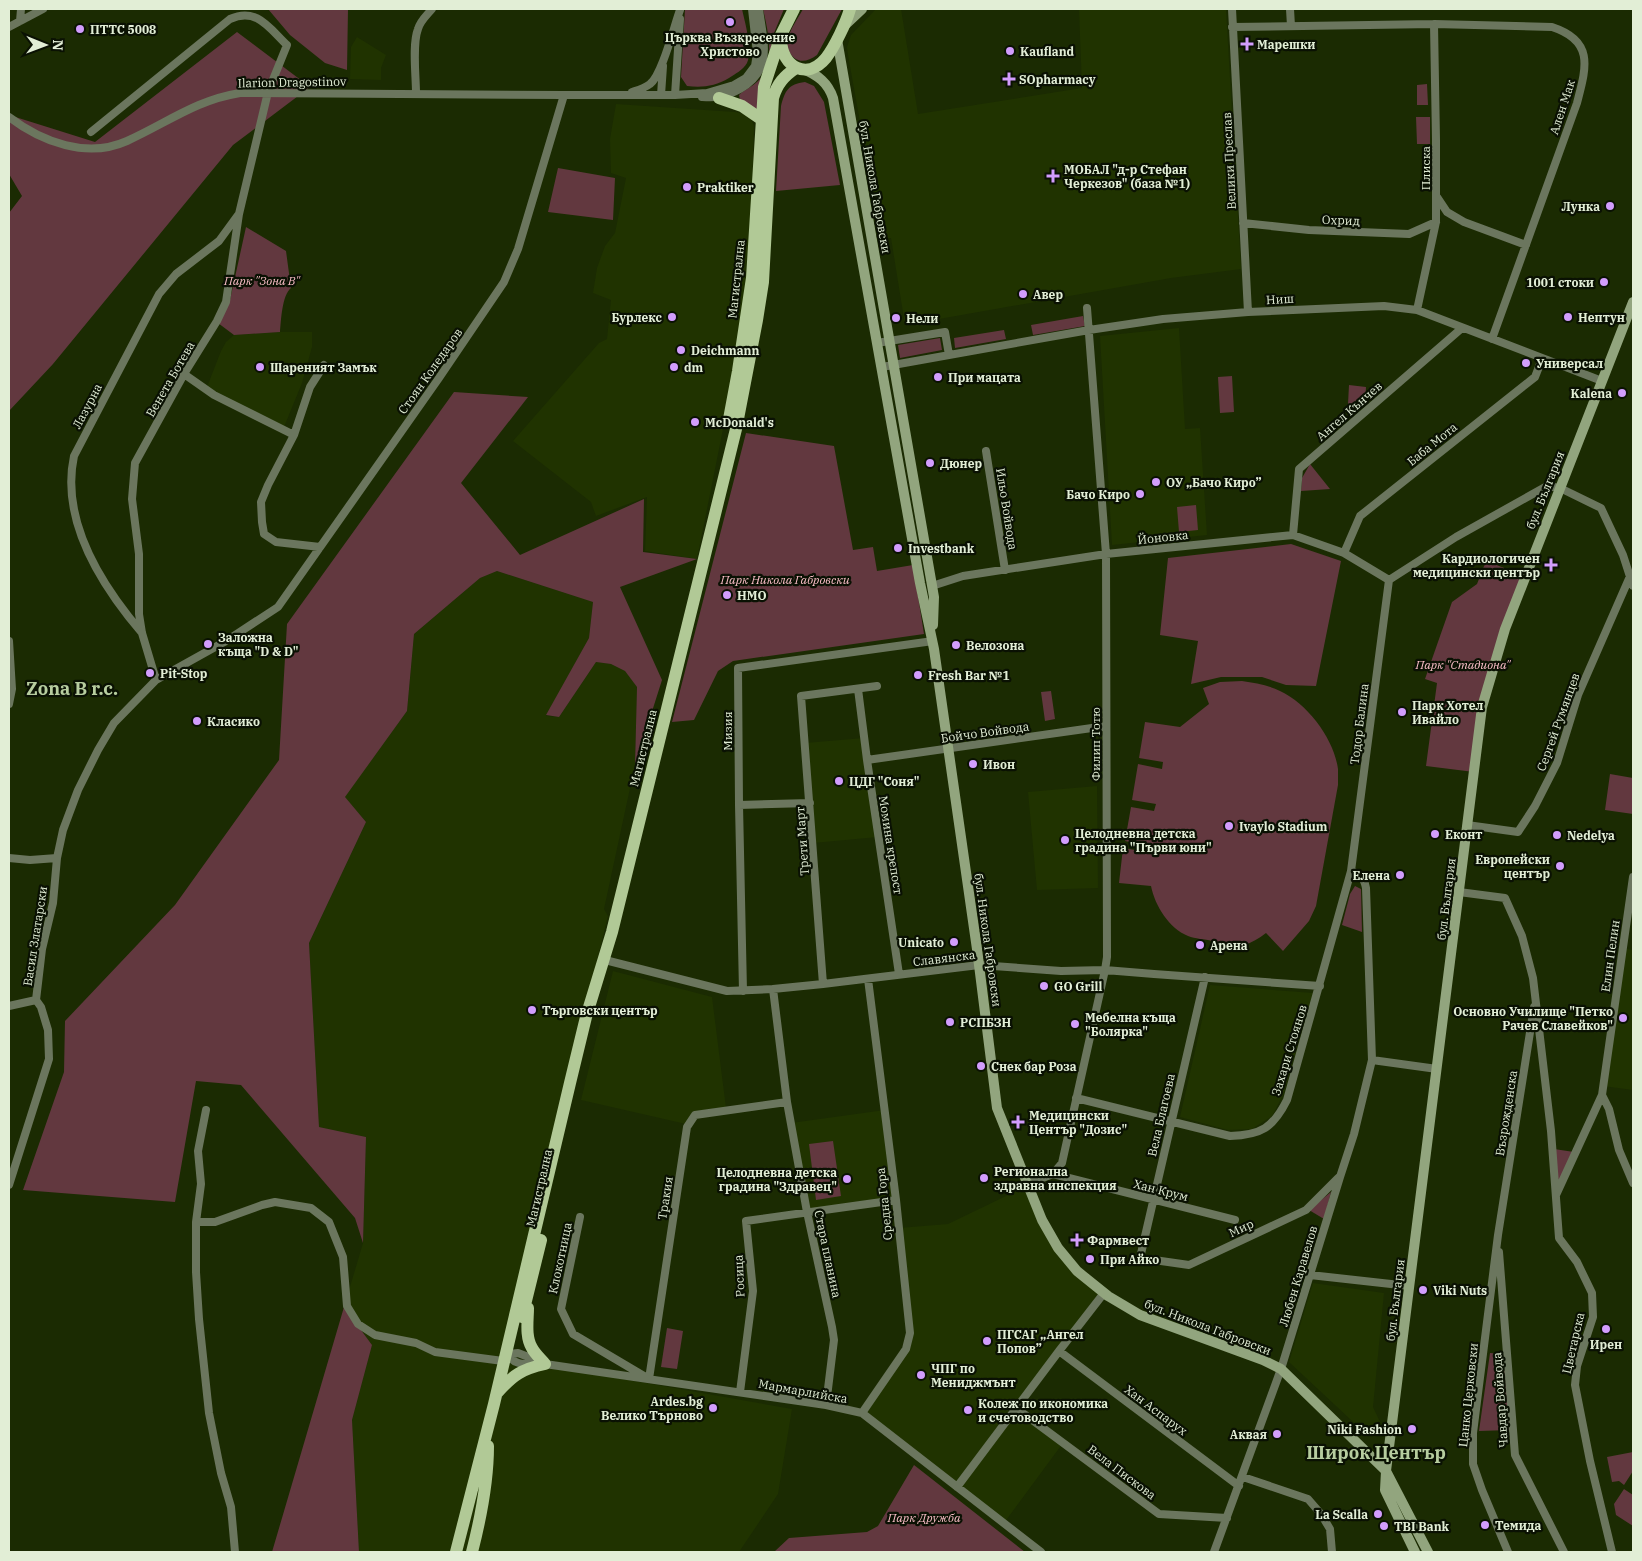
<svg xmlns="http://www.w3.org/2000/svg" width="1642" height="1561" viewBox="0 0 1642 1561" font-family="'IBM Plex Serif',serif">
  <rect width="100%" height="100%" fill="#1b2b02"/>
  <!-- built -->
  <path fill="#203300" d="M876,9H901L918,114L1082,88L1079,9H1226L1241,269L1171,278L905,325L891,238L881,239L848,55L847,47L851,35Z
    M357,37L386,55L381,68V80L350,79L351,47Z
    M616,104L735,112L746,114L751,119L754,126L750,276L734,374L697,559L645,551L647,497L596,516L591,502L513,441L599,343L607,339L611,300L593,293L597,268L605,246L615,233L626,178L611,173L610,139Z
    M1179,328L1185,429L1200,428L1207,535L1112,545L1100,336Z
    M280,332H312V347L302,383L284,427L207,387L221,351L226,342L234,335Z
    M497,571L593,602L589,638L546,716L559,717L596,662L611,664L625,671L637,687L635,765L604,909L608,916L500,1357L792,1409L778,1494L739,1552H359L352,1420L372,1345L344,1307L363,1243L366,1137L319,1127L309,943L366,822L344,797L407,711L414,634L480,578Z
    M864,738L878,837L813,843L805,743Z
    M1097,786L1098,888L1037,890L1028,792Z
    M1622,948L1633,950V1090L1603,1086Z
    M613,971L712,997L726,1108L694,1113L686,1124L581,1100Z
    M1210,985L1313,993L1283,1095L1272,1116L1252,1129L1228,1130L1180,1117Z
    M885,1110L894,1198L807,1212L791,1123Z
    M1027,1186L1058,1248L1104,1293L1016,1408L1063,1443L1004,1523L862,1413L906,1349L910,1333L899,1228L948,1224Z
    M1313,1283L1384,1293L1373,1407L1382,1426L1366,1434L1289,1362Z"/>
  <!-- green -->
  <path fill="#62383f" d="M268,9H348L347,70L325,63L290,35Z
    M685,9H742C745,23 753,50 747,63C743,70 735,74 729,78C715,86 703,88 687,86L681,77Z
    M763,9H784L774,33L758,108L755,109L740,100L739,95C744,90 752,87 758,81C776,63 768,31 763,9Z
    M803,9H842L817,55C805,64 794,63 788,49C786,45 786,42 788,38C791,28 798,18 803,9Z
    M237,32L310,87L233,145L53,364L9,411V213L22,196L9,174V115L95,142Z
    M805,82L814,86L824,102L840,185L776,191L781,106C785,91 788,84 805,82Z
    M1427,84L1428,105H1417V85Z
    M1416,117H1430V144H1417Z
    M558,168L615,178L613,220L548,212Z
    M246,227L286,251L291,288C282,295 281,321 280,332L234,335L218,323L230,300Z
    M1083,316L1085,326L1033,335L1031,325Z
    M1004,330L1006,339L955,348L954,338Z
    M940,338L942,350L900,358L898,345Z
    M1232,376L1234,412L1220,413L1218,377Z
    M1349,385L1366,387L1365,405L1348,404Z
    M454,392L528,397L461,483L520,555L644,499L643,552L697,559L620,587L662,680L635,765L637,687L625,671L611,664L596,662L559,717L546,715L589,638L593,602L497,571L480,578L414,634L407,711L345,797L366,822L309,943L319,1127L366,1137L363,1243L355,1218L241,1085L196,1081L175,1202L23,1190L64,1072L65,1021L175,905L279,760L287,624Z
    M746,433L834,446L853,550L873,547L877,571L913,565L924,634L733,661L718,671L694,720L672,722Z
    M1310,464L1330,489L1301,491L1302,478Z
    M1196,505L1198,530L1179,532L1177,507Z
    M1291,544L1341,561L1316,686L1286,685L1262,677H1221L1191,684L1198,641L1160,635L1168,558Z
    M1486,561L1525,576L1482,707L1474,772L1426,766L1437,683L1425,679L1452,602L1477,584Z
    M1242,681C1255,683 1268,685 1280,691C1308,704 1334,739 1338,769C1338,774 1338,780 1338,785L1316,906L1309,921L1283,951L1266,933C1249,946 1233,951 1212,949V941C1205,939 1195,939 1188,936C1169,928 1155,906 1151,886L1119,883L1123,848L1147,852L1149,846L1125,841L1131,807L1154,811L1156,804L1132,800L1138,764L1162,769L1163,762L1139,758L1145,722L1180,727L1209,704L1203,688L1220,682Z
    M1051,691L1055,719L1045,721L1041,692Z
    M1610,774L1633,778V814L1605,810Z
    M1355,886L1361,889L1362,932L1342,925L1350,894Z
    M833,1141L841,1196L816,1200L809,1144Z
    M1554,1149L1574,1152L1557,1191Z
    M1331,1192L1324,1219L1309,1210Z
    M344,1307L372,1345L352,1420L359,1552H272Z
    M667,1328L683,1331L677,1369L661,1367Z
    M1490,1353L1503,1354L1510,1430L1479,1431Z
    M1633,1452V1471L1624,1485L1619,1481L1612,1482L1607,1457Z
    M914,1465L1025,1552H774L789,1538L867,1532L878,1526Z
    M1624,1489L1633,1495V1526L1616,1515L1614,1504Z"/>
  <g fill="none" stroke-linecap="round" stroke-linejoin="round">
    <!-- street -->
    <path stroke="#6b765e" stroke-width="8" d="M1232,9L1248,312
      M1290,9L1291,26
      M20,21L21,9
      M9,27L43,9
      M1232,27L1434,24L1552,27C1595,41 1586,68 1577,103L1492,339
      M632,92C638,90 645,88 650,84C662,75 674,26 680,10
      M416,93C416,76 412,44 418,29C420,21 427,15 432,9
      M661,95L663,66
      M675,95L680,19
      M702,97C718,98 725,97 740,89C774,70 763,41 759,9
      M9,117C42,142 87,159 127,141C167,123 196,100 240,93L564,95H675L707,93L734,85L746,78L755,66L757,53L752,9
      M91,132L230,19C257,7 269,28 287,45L268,92L239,214L226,302L217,321L184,374L135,463L132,499L139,554V614L142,633L156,680
      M1437,197L1447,212L1464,222L1526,245
      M1243,223L1309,230L1409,234L1436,222
      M1417,310L1436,222V140L1434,24
      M877,343L945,332L949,355
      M882,367L1089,330L1163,319L1248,312L1384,306L1417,310L1602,381
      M184,374L214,395L294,435
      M986,451L1005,570
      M1293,535L1299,469L1462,328
      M320,547L276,542L264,534L262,522L261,502L268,485L294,435L310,387L324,365
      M1344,553L1360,516L1535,377L1542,359
      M932,586L963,576L1106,554L1293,535L1344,553L1389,580
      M142,633C101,585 60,521 74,456L159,294L176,274L219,241L238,215
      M9,641L12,689L9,704
      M858,689L867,760L899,974
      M867,760L1106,726
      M739,805L810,803
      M1467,825L1518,832L1535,806L1557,763L1578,695L1631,574
      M9,858L30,860L57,858
      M1633,877L1602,1095L1609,1109L1619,1150L1633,1183
      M1459,892L1505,898L1522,936L1533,978L1551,1131L1559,1238L1577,1262L1592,1293L1593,1317L1577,1366L1575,1385L1590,1461L1612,1552
      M605,960L727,991L773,989L823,984L979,965L1061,971L1105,970L1154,974L1320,986
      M1205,977L1140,1258L1189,1265L1306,1210L1338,1178
      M823,984L801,696L877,686
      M773,989L787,1102L807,1212L832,1327L834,1340L826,1405
      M743,991L739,805L738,668L933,641
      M9,1006L36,1000
      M1372,1060L1437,1069
      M1076,1098L1230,1136C1261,1135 1273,1128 1287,1100L1351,871
      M206,1110L198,1151L201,1184L196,1222V1272L199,1319L209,1413L221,1473L231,1507L235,1552
      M1053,1174L1235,1220
      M1027,1184L1053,1174L1062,1163L1105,970L1107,957L1106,554L1087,308
      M9,1185L49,1059L48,1030L41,1007L36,1000L42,949L53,903L57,858L63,830L78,790L98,750L114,723L156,680L226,641L278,607L439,378L504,282L518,249L564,95
      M1556,1195L1602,1095
      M580,1217L561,1309L573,1334L649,1379L687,1127L695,1115L787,1102
      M196,1222H215L262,1205L275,1202L311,1208L329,1222L343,1257L347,1306L358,1324L375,1335L416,1343L435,1352L503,1361
      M1499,1252L1515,1455L1564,1552
      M1310,1275L1409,1286
      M507,1350C510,1368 531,1364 545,1364L826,1405L862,1413L1041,1552
      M1059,1351L1239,1486
      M505,1356L508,1354L518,1353L539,1361
      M740,1392L753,1291L746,1221L896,1200
      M1016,1408L1159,1514L1227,1518
      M862,1413L906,1349L910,1333L896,1200L868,979
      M1243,1477L1308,1499L1321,1514L1330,1529L1332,1552
      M957,1487L1059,1351L1104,1293
      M1214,1552L1281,1369L1340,1177L1354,1134L1372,1060L1366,888C1364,878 1361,874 1351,871L1389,580L1456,537L1547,486L1560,488L1601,508L1623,555L1633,586
      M1508,1552L1482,1490L1473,1464V1433L1498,1235L1534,1007"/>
    <!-- secondary -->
    <path stroke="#92a57e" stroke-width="10" d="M845,25L862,9
      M837,39L934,597L933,625
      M803,69C818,75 828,83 833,98L920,583L934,649L977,949L997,1108L1042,1220L1058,1248L1077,1271L1108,1296L1140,1315L1263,1360L1281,1369L1386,1471L1428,1552
      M1415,1552L1385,1490L1386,1471L1482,707L1505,629L1633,302"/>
    <!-- primary -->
    <path stroke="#b1c996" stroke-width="12" d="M781,40C782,67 807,81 826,58C835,46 846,23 850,9
      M719,98L742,106L761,119
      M729,419L738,371L752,278L764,87L781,35L794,9
      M522,1317L541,1240
      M497,1393C513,1375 522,1369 545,1364C541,1359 535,1354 532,1348C525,1337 528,1320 528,1308
      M456,1552L494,1404L570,1083L586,1017L612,932L736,429L757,320L763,282L773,98C777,84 784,76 796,68
      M472,1552C481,1517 488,1483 488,1446"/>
  </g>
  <!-- markers -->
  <g fill="#d29dfd" stroke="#0a1103" stroke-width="2">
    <circle cx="730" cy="22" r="5"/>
    <circle cx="80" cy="29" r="5"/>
    <path d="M1244.5 36.5h5v5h5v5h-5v5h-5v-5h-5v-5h5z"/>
    <circle cx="1010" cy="51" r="5"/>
    <path d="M1006.5 71.5h5v5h5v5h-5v5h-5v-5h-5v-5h5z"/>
    <path d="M1050.5 168.5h5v5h5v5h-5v5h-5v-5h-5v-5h5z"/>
    <circle cx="687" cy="187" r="5"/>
    <circle cx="1610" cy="206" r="5"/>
    <circle cx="1604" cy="282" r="5"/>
    <circle cx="1023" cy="294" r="5"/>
    <circle cx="672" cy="317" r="5"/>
    <circle cx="1568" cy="317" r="5"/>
    <circle cx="896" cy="318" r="5"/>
    <circle cx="681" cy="350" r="5"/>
    <circle cx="1526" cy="363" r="5"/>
    <circle cx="260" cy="367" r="5"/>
    <circle cx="674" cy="367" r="5"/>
    <circle cx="938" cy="377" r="5"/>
    <circle cx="1622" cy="393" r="5"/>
    <circle cx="695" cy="422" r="5"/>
    <circle cx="930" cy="463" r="5"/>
    <circle cx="1156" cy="482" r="5"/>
    <circle cx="1140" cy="494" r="5"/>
    <circle cx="898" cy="548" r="5"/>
    <path d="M1548.5 557.5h5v5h5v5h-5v5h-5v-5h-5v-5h5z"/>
    <circle cx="727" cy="595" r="5"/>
    <circle cx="208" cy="644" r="5"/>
    <circle cx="956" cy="645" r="5"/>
    <circle cx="150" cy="673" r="5"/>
    <circle cx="918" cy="675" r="5"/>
    <circle cx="1402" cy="712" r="5"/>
    <circle cx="197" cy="721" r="5"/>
    <circle cx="973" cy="764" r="5"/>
    <circle cx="839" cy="781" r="5"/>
    <circle cx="1229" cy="826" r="5"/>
    <circle cx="1435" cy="834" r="5"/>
    <circle cx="1557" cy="835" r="5"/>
    <circle cx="1065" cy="840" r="5"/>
    <circle cx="1560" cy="866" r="5"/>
    <circle cx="1400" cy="875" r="5"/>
    <circle cx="954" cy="942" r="5"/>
    <circle cx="1200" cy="945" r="5"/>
    <circle cx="1044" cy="986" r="5"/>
    <circle cx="532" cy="1010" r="5"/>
    <circle cx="1623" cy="1018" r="5"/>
    <circle cx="950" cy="1022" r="5"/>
    <circle cx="1075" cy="1024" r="5"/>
    <circle cx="981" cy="1066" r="5"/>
    <path d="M1015.5 1114.5h5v5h5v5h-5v5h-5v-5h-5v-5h5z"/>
    <circle cx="984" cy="1178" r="5"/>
    <circle cx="847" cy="1179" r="5"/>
    <path d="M1074.5 1232.5h5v5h5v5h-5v5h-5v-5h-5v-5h5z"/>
    <circle cx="1090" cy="1259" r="5"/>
    <circle cx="1423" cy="1290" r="5"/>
    <circle cx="1606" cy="1329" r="5"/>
    <circle cx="987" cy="1341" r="5"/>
    <circle cx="921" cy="1375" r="5"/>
    <circle cx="713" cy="1408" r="5"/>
    <circle cx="968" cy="1410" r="5"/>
    <circle cx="1412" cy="1429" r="5"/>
    <circle cx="1277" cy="1434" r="5"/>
    <circle cx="1378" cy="1514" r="5"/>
    <circle cx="1485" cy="1525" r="5"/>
    <circle cx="1384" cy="1526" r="5"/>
  </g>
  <g text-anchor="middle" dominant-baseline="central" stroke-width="4.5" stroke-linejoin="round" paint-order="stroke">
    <!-- poi labels -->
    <g font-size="12" font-weight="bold" fill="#e2eed6" stroke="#0a1103" text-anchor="start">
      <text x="90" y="29">ПТТС 5008</text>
      <text x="730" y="37" text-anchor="middle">Църква Възкресение<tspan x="730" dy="14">Христово</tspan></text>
      <text x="1257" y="44">Марешки</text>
      <text x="1020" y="51">Kaufland</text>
      <text x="1019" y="79">SOpharmacy</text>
      <text x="1064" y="169">МОБАЛ "д-р Стефан<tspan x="1064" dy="14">Черкезов" (база №1)</tspan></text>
      <text x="697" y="187">Praktiker</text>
      <text x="1600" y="206" text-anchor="end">Лунка</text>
      <text x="1594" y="282" text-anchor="end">1001 стоки</text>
      <text x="1033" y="294">Авер</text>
      <text x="662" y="317" text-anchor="end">Бурлекс</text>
      <text x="1578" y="317">Нептун</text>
      <text x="906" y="318">Нели</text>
      <text x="691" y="350">Deichmann</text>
      <text x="1536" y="363">Универсал</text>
      <text x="270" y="367">Шареният Замък</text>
      <text x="684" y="367">dm</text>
      <text x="948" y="377">При мацата</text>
      <text x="1612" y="393" text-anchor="end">Kalena</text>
      <text x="705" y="422">McDonald's</text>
      <text x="940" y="463">Дюнер</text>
      <text x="1166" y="482">ОУ „Бачо Киро”</text>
      <text x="1130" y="494" text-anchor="end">Бачо Киро</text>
      <text x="908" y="548">Investbank</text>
      <text x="1540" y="558" text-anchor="end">Кардиологичен<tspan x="1540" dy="14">медицински център</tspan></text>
      <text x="737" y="595">HMO</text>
      <text x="218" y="637">Заложна<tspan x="218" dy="14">къща "D &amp; D"</tspan></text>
      <text x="966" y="645">Велозона</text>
      <text x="160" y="673">Pit-Stop</text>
      <text x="928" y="675">Fresh Bar №1</text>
      <text x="1412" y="705">Парк Хотел<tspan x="1412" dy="14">Ивайло</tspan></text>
      <text x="207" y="721">Класико</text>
      <text x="983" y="764">Ивон</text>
      <text x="849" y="781">ЦДГ "Соня"</text>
      <text x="1239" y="826">Ivaylo Stadium</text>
      <text x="1075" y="833">Целодневна детска<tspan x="1075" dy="14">градина "Първи юни"</tspan></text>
      <text x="1445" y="834">Еконт</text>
      <text x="1567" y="835">Nedelya</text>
      <text x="1550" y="859" text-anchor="end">Европейски<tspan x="1550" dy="14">център</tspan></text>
      <text x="1390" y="875" text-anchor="end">Елена</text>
      <text x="944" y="942" text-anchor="end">Unicato</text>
      <text x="1210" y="945">Арена</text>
      <text x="1054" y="986">GO Grill</text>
      <text x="542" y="1010">Търговски център</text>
      <text x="1613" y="1011" text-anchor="end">Основно Училище "Петко<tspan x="1613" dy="14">Рачев Славейков"</tspan></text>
      <text x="1085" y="1017">Мебелна къща<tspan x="1085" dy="14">"Болярка"</tspan></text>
      <text x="960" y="1022">РСПБЗН</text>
      <text x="991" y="1066">Снек бар Роза</text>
      <text x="1029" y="1115">Медицински<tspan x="1029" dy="14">Център "Дозис"</tspan></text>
      <text x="994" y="1171">Регионална<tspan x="994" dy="14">здравна инспекция</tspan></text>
      <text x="837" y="1172" text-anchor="end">Целодневна детска<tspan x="837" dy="14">градина "Здравец"</tspan></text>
      <text x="1087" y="1240">Фармвест</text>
      <text x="1100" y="1259">При Айко</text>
      <text x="1433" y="1290">Viki Nuts</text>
      <text x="997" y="1334">ПГСАГ „Ангел<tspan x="997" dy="14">Попов”</tspan></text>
      <text x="1606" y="1344" text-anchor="middle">Ирен</text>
      <text x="931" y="1368">ЧПГ по<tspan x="931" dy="14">Мениджмънт</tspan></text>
      <text x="703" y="1401" text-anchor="end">Ardes.bg<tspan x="703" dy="14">Велико Търново</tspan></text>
      <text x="978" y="1403">Колеж по икономика<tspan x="978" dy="14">и счетоводство</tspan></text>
      <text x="1402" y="1429" text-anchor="end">Niki Fashion</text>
      <text x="1267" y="1434" text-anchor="end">Аквая</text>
      <text x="1368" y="1514" text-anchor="end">La Scalla</text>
      <text x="1495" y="1525">Темида</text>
      <text x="1394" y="1526">TBI Bank</text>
    </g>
    <!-- street labels -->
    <g font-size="12" fill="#e2eed6" stroke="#0a1103">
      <text transform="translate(292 82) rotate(-1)">Ilarion Dragostinov</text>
      <text transform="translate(1562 107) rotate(-72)">Ален Мак</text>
      <text transform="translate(1229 161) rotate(-93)">Велики Преслав</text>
      <text transform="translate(1425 168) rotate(-90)">Плиска</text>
      <text transform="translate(875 187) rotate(80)">бул. Никола Габровски</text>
      <text transform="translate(1341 220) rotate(2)">Охрид</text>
      <text transform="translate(736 279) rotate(-84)">Магистрална</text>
      <text transform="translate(1280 299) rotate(-3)">Ниш</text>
      <text transform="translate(430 371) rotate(-55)">Стоян Коледаров</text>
      <text transform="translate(170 379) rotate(-60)">Венета Ботева</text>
      <text transform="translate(87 406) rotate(-62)">Лазурна</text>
      <text transform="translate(1349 411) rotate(-41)">Ангел Кънчев</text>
      <text transform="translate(1432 444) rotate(-39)">Баба Мота</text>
      <text transform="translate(1545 490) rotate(-68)">бул. България</text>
      <text transform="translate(1007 509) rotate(81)">Ильо Войвода</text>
      <text transform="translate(1163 537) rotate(-6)">Йоновка</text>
      <text transform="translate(1558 722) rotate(-70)">Сергей Румянцев</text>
      <text transform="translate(1359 724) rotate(-83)">Тодор Балина</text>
      <text transform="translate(727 731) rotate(-90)">Мизия</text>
      <text transform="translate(985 732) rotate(-8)">Бойчо Войвода</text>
      <text transform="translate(1095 744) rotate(-90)">Филип Тотю</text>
      <text transform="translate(643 748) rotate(-76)">Магистрална</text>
      <text transform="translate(802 841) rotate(-94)">Трети Март</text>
      <text transform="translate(891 845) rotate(81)">Момина крепост</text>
      <text transform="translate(1446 899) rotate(-83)">бул. България</text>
      <text transform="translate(35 936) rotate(-81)">Васил Златарски</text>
      <text transform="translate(988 940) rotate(82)">бул. Никола Габровски</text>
      <text transform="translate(1610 956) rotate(-82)">Елин Пелин</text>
      <text transform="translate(944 958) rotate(-7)">Славянска</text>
      <text transform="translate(1289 1050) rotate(-73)">Захари Стоянов</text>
      <text transform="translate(1506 1113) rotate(-81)">Възрожденска</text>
      <text transform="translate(1161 1115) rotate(-77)">Вела Благоева</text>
      <text transform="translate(539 1188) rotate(-77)">Магистрална</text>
      <text transform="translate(1161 1190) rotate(14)">Хан Крум</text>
      <text transform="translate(665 1198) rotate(-81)">Тракия</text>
      <text transform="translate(884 1204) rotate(-96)">Средна Гора</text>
      <text transform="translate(1241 1228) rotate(-25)">Мир</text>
      <text transform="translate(828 1254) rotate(78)">Стара планина</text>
      <text transform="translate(560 1258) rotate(-78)">Клокотница</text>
      <text transform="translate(739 1276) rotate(-93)">Росица</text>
      <text transform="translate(1298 1276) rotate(-73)">Любен Каравелов</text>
      <text transform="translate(1395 1300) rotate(-83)">бул. България</text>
      <text transform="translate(1208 1327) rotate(21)">бул. Никола Габровски</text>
      <text transform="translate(1573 1343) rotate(-77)">Цветарска</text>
      <text transform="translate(803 1391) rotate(10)">Мармарлийска</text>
      <text transform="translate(1468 1395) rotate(-84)">Цанко Церковски</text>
      <text transform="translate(1500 1400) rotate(-94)">Чавдар Войвода</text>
      <text transform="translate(1156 1410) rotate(37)">Хан Аспарух</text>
      <text transform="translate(1122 1472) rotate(37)">Вела Пискова</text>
    </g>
    <!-- park labels -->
    <g font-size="12" font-style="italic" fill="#fbbfc8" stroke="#0a1103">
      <text x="262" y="280">Парк "Зона В"</text>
      <text x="785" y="579">Парк Никола Габровски</text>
      <text x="1463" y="664">Парк "Стадиона"</text>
      <text x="924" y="1517">Парк Дружба</text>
    </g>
    <!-- district labels -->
    <g font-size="18" font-weight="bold" fill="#b7cd9f" stroke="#0a1103">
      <text x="72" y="688">Zona B r.c.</text>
      <text x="1376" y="1452">Широк Център</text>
    </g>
  </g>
  <!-- border -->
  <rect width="1642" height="1561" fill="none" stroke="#e2eed6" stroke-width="20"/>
  <!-- north arrow -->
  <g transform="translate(45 45) rotate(91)" stroke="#0a1103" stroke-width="4" paint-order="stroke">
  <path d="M0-4L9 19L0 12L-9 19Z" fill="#e2eed6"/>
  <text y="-8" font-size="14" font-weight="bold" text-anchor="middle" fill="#e2eed6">N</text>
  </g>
</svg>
